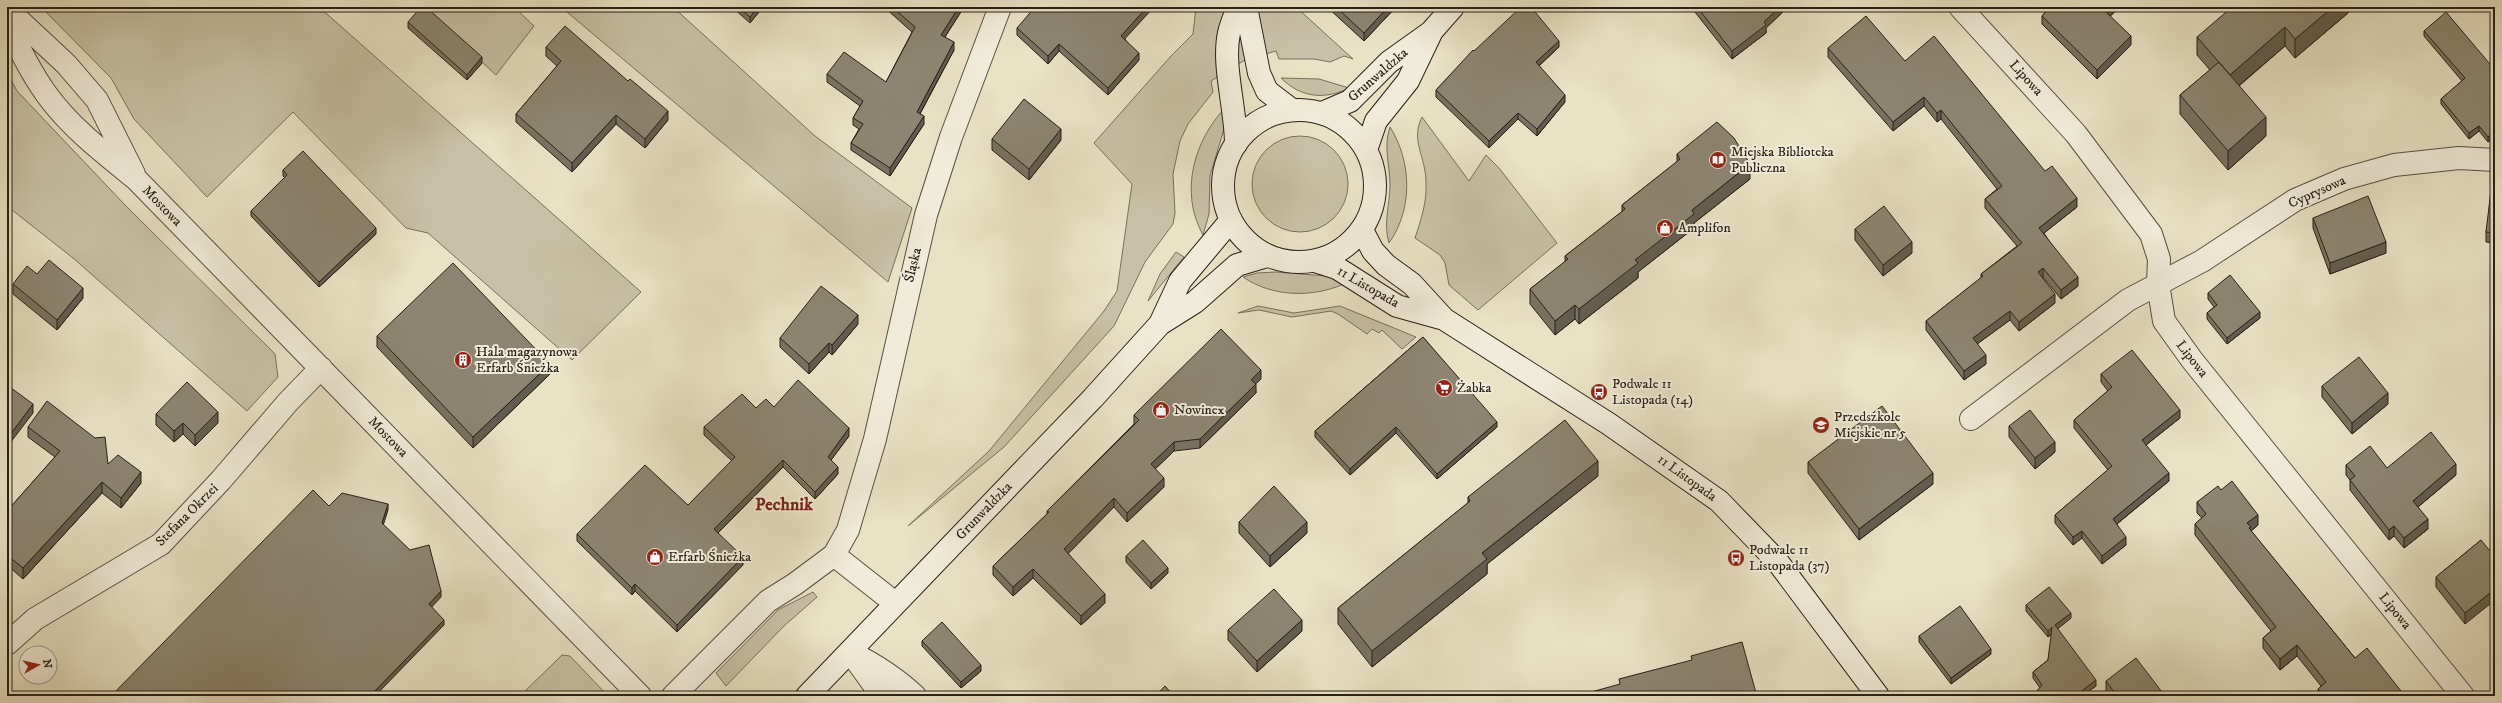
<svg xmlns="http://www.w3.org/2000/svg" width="2502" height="703" viewBox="0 0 2502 703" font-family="'IM FELL DW Pica',serif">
  <rect width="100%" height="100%" fill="#eae2c5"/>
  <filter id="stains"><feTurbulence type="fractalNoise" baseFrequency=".005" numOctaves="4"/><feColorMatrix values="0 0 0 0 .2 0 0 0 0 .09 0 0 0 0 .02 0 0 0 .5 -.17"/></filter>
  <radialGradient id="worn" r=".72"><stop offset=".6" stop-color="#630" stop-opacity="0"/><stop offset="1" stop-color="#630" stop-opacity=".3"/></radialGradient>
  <!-- green -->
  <path fill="#c9c1a7" stroke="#78705f" d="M41,7H319L641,292L572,360L428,233L406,228L293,112L207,197L134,119L111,78Z
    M422,7H514L534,26L496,75Z
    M561,7H673L815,136L912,208L888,282Z
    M1196,7H1296L1353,59L1344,56L1330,62L1314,59H1279L1276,51L1245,60L1211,81L1213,92L1188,124L1180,141L1173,174L1175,213L1173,224L1145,262L1114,326L1004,447L908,526L989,451L1104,311L1117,291L1132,184L1094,143L1172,55L1193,34Z
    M7,72L17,91L126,206L275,354L278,377L247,411L73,258L7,206Z
    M1281,78L1319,79L1349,88C1325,100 1301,98 1281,78Z
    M1226,107V122L1210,176L1209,214L1203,235C1179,192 1194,140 1226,107Z
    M1422,117L1469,181L1486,155L1499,168L1557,243L1478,310L1449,285L1445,263L1440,255L1415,238C1421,220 1427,202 1426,183C1426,156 1410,141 1422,117Z
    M1390,127C1412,162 1413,209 1389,243C1383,223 1390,205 1390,185C1390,164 1383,148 1390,127Z
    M1252 184a48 48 0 1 1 96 0a48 48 0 1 1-96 0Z
    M1176,252L1184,257L1148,301L1160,274Z
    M1276,272L1327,276L1344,284C1312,298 1272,297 1243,277L1257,273Z
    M1258,306L1294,313L1340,306L1416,337L1402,349L1382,330L1379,333L1372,329L1367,334L1338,314L1331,311L1292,317L1259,310L1238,313Z
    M813,592L817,597L784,626L726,686L716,673L778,610Z
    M562,655L570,656L608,696H520Z"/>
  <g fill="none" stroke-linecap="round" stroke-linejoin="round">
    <!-- street casing -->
    <g stroke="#585042" stroke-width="24">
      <path id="street" d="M1960,7L2076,134L2151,234L2159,259L2158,284L2164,321L2192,360L2463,696
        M7,9L66,64L97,100L134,174
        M7,23C19,48 31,73 47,95C71,128 105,154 136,179L640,696
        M1971,419L2128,300L2202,261L2295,200L2344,179L2394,165L2459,158L2495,160
        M834,555L895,603
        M7,644L35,619L161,544L221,480L288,402L321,368
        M850,652C874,664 896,678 915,696
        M853,656L882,696
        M673,696L768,601L795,584L834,555L848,530L875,439L926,215L951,137L1000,7"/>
    </g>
    <!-- secondary casing -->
    <g stroke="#282017" stroke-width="24">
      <path id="secondary" d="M1246,7L1259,73L1267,91L1292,110
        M1223 186a76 76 0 1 1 152 0a76 76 0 1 1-152 0Z
        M1322,113L1350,101L1389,62L1431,32L1453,7
        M1236,144C1236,109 1222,65 1229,33C1231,24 1235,16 1238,7
        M1366,150L1376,121L1408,81L1431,33
        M1362,230L1373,251L1386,265L1412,284L1444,319L1609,424L1719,501L1777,561L1878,696
        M1315,261L1337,268L1397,306L1444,319
        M1160,324L1180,281L1231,220
        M807,696L1093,398L1160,324L1195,302L1237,265L1267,256"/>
    </g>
    <!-- street -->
    <use href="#street" stroke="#f1ecd9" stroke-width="22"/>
    <!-- secondary -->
    <use href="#secondary" stroke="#f1ecd9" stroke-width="22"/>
  </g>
  <!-- wall -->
  <path fill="#797261" stroke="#282017" d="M732,7H763L750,23Z
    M884,7H964L945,37L954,50L920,114L924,124L890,176L851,150V143L859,129L853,125V118L860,106L827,82V74L886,82L912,32Z
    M1327,7H1396L1364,41Z
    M1691,7H1788L1766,28V33L1732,59Z
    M2050,7H2120L2110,16L2131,45L2097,79L2042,24V16Z
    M2348,7V13L2295,58L2285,46L2239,86L2266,136L2228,170L2180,114V95L2210,70L2197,55V37Z
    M408,22L482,63L467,80L408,28Z
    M1017,28L1125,39L1139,60L1108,95L1059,51L1048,64L1017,35Z
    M2424,31L2495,70V137L2488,142L2479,131L2469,139L2441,104V99L2462,81L2424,36Z
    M546,47L668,120L645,148L616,124L572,172L516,122V114L557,66L546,56Z
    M1559,47L1539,66L1565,102L1537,136L1518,119L1489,148L1436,97V90L1474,51Z
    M1828,48L1905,61L2045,171L2077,207L2044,233L2078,286L2061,299L2043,277H2042L2055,303L2019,331L2010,320L1977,344L1986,364L1964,380L1926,330V321L1981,278V274L2017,246L1985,208V199L1997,189L1941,119L1937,122L1924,106L1893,131L1828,57Z
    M992,139L1061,140L1029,180L992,150Z
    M1677,154L1750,179L1694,223V228L1638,272V278L1579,324L1575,319L1555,335L1530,304V289L1565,262V256L1622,212V205L1677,162Z
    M283,170L376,234L319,287L251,216V211L285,178L283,176Z
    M2495,190V243L2486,242V232Z
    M2313,218L2386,253L2330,274L2313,228Z
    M1855,229L1912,253L1883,276L1855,240Z
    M37,274L83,298L57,330L13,294V284Z
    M2208,293L2260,318L2227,344L2207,319V313L2214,307L2208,299Z
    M858,324L832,355L829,352L809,374L780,347V338Z
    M377,336L550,374L473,448L377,347Z
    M1423,337L1497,427L1437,479L1396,433L1350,475L1315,437V431Z
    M2101,374L2180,418L2146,445L2169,481L2117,524L2126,545L2102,564L2082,538L2073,545L2055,523V515L2108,470L2074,428V420L2108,391L2101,382Z
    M1261,379L1255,384L1256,393L1200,448L1174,451L1155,469L1164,487L1127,522L1114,507L1068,553L1105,603L1081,625L1033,578L1013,596L993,575V566L1047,514V511L1134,424V415Z
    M2322,386L2388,404L2352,434L2322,397Z
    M774,407L849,436L831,460L838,474L815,499L783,467L718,533L743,565L677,632L635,591L632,595L577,541V534L688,505L732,461L704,435V427L756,408Z
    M156,414L218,423L195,446L183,434L174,442L156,425Z
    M2009,426L2055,452L2035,469L2009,437Z
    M28,427L108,464L141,483L121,508L102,493L23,579L7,565V511L55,457L28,437Z
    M1808,462L1933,484L1859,540L1808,473Z
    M2346,465L2387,468L2456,475L2418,507L2428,529L2404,548L2394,536L2389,540L2350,490V480L2346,475Z
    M1598,476L1487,564V574L1372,667L1338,624V608L1468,503V497Z
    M2221,490L2258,525L2251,531L2355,658L2405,696H2318V689L2321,686L2297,656L2280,670L2263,648V638L2271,631L2195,535V524L2202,518L2197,513V502Z
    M1239,522L1307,533L1270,567L1239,533Z
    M2481,540L2465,624L2436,587V577Z
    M1126,556L1168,573L1151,589L1126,562Z
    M2026,605L2071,618L2057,629L2096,686L2082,696H2035V693L2040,688L2033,678V672L2048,660L2052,634L2048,637L2026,611Z
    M1228,630L1302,631L1257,672L1228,640Z
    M1919,636L1991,654L1951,684L1919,642Z
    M922,641L981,671L961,688L922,646Z
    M2495,648V660H2494V649Z
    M2106,681L2165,696H2108L2106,693Z"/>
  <!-- shaded-wall -->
  <path fill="#635d4f" stroke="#282017" d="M758,7H763L750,23V17Z
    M959,7H964L941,43V35Z
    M1147,7H1154L1121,43V36Z
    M1388,7H1396L1364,41V33Z
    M1780,7H1788L1766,28V33L1732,59V51Z
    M2110,7H2120L2106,20V12Z
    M2333,7H2348V13L2295,58V39Z
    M2285,27V46L2230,93V75Z
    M2131,36V45L2097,79V70Z
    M1559,41V47L1536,68V62Z
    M954,42V50L917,119V112Z
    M1059,44V51L1048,64V56Z
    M1139,53V60L1108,95V88Z
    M482,57V63L467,80V75Z
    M1565,95V102L1537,136V129Z
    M1924,97V106L1893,131V122Z
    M1941,110V119L1937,122V113Z
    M668,111V120L645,148V139Z
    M1518,113V119L1489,148V141Z
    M616,115V124L572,172V163Z
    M924,116V124L890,176V168Z
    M2266,117V136L2228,170V151Z
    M2479,126V131L2469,139V133Z
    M1061,129V140L1029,180V169Z
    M2495,131V137L2488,142V137Z
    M1750,164V179L1694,223V228L1638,272V278L1579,324V309L1692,210Z
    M2077,198V207L2039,237V228Z
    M376,228V234L319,287V282Z
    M1912,242V253L1883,276V265Z
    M2386,242V253L2330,274V263Z
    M2043,268V277L2038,281V272Z
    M2078,277V286L2061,299V290Z
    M83,288V298L57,330V320Z
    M2055,294V303L2019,331V322Z
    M1575,305V319L1555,335V321Z
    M2010,311V320L1973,347V338Z
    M2260,312V318L2227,344V338Z
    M858,315V324L832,355V345Z
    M829,343V352L809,374V364Z
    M1986,355V364L1964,380V371Z
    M550,364V374L473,448V437Z
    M1261,370V379L1251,388V380Z
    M1256,384V393L1200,448V439Z
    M2388,393V404L2352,434V423Z
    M33,404V413L7,447V439Z
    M2180,410V418L2142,448V440Z
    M218,412V423L195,446V435Z
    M1497,422V427L1437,479V474Z
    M183,423V434L174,442V431Z
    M1396,427V433L1350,475V469Z
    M849,428V436L828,464V457Z
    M1174,442V451L1151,473V464Z
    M2055,442V452L2035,469V458Z
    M783,460V467L714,537V529Z
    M1598,461V476L1487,564V574L1372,667V651L1482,553Z
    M2456,464V475L2413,511V501Z
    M838,467V474L815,499V492Z
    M141,472V483L121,508V498Z
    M1933,473V484L1859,540V529Z
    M2169,473V481L2113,527V519Z
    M1164,478V487L1127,522V513Z
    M102,482V493L23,579V568Z
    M1114,498V507L1064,558V549Z
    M388,504V510L382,529V523Z
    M2258,515V525L2251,531V538L2247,523Z
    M2428,519V529L2404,548V538Z
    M1307,522V533L1270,567V556Z
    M2394,526V536L2389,540V530Z
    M2082,531V538L2073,545V537Z
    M2126,537V545L2102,564V556Z
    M743,557V565L677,632V625Z
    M1168,568V573L1151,589V583Z
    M1033,569V578L1013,596V587Z
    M635,584V591L632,595V588Z
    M2495,589V600L2465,624V613Z
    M441,591V597L429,610V604Z
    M1105,594V603L1081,625V616Z
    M2071,613V618L2055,631V625Z
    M444,620V625L375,696H370Z
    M1302,620V631L1257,672V661Z
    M2052,627V633L2048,637V631Z
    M2297,645V656L2280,670V659Z
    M1991,649V654L1951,684V678Z
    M981,665V671L961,688V682Z
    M2096,680V686L2082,696H2075Z
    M1756,693V696H1746Z"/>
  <!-- building -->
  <path fill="#8d8571" stroke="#282017" d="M421,7H426L482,57L467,75L408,22Z
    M738,7H758L750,17Z
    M892,7H959L941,35L954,42L917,112L924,116L890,168L851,143L863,124L853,118L863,101L827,74L844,52L886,82L915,27Z
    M1035,7H1111L1112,8V7H1147L1121,36L1139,53L1108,88L1059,44L1048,56L1017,28Z
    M1336,7H1388L1364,33Z
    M1521,7H1531L1559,41L1536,62L1565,95L1537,129L1518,113L1489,141L1436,90L1473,50L1474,51Z
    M1697,7H1780L1764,22L1766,25L1732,51Z
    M2050,7H2110L2106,12L2131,36L2097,70L2042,16Z
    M2232,7H2333L2295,39L2285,27L2230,75L2197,37Z
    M2446,12L2495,70V131L2488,137L2479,126L2469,133L2441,99L2465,78L2424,31Z
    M1866,16L1905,61L1934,36L2045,171L2052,166L2077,198L2039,228L2078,277L2061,290L2043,268L2038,272L2055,294L2019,322L2010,311L1973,338L1986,355L1964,371L1926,321L1983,276L1981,274L2022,243L1985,199L2002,186L1941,110L1937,113L1924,97L1893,122L1828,48Z
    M565,26L628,81L630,79L668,111L645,139L616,115L572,163L516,114L561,61L546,47Z
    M2219,62L2266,117L2228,151L2180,95Z
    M1024,99L1061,129L1029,169L992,139Z
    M1717,122L1734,138L1750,164L1692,210L1694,214L1635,260L1638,263L1579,309L1575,305L1555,321L1530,289L1568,259L1565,256L1625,209L1622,205L1680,159L1677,154Z
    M303,151L376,228L319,282L251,211L287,175L283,170Z
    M2491,190H2495V233L2486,232Z
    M2368,196L2386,242L2330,263L2313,218Z
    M1884,206L1912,242L1883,265L1855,229Z
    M49,260L83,288L57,320L13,284L27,266L37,274Z
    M453,263L550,364L473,437L377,336Z
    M2230,275L2260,312L2227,338L2207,313L2217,305L2208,293Z
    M821,286L858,315L832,345L829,343L809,364L780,338Z
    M1221,329L1261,370L1251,380L1256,384L1200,439L1174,442L1151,464L1164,478L1127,513L1114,498L1064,549L1105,594L1081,616L1033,569L1013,587L993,566L1049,512L1047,511L1139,420L1134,415Z
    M1423,337L1497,422L1437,474L1396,427L1350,469L1315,431Z
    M2132,350L2180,410L2142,440L2169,473L2113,519L2126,537L2102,556L2082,531L2073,537L2055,515L2112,466L2074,420L2112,387L2101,374Z
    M2359,357L2388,393L2352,423L2322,386Z
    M798,380L849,428L828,457L838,467L815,492L783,460L714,529L743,557L677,625L635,584L632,588L577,534L645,465L688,505L735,457L704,427L742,394L756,408L766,399L774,407Z
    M187,382L218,412L195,435L183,423L174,431L156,414Z
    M7,385L33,404L7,439Z
    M47,401L95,438L105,437L108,464L118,455L141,472L121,498L102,482L23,568L7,555V511L60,451L28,427Z
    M1882,406L1933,473L1859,529L1808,462Z
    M2030,410L2055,442L2035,458L2009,426Z
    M1565,420L1598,461L1482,553L1487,559L1372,651L1338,608L1470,501L1468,497Z
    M2431,432L2456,464L2413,501L2428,519L2404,538L2394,526L2389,530L2350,480L2355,476L2346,465L2370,446L2387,468Z
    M2232,481L2258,515L2247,523L2251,527L2249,528L2355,658L2367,648L2405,696H2325L2318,689L2326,682L2297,645L2280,659L2263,638L2276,627L2195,524L2206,514L2197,502L2218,486L2221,490Z
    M1274,486L1307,522L1270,556L1239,522Z
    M313,490L329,506L342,493L388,504L382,523L410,550L429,545L441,591L429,604L444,620L370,696H111Z
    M1143,540L1168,568L1151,583L1126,556Z
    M2481,540L2495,557V589L2465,613L2436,577Z
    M2049,587L2071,613L2055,625L2096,680L2075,696H2037L2035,693L2042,685L2033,672L2048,660L2052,627L2048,631L2026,605Z
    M1274,589L1302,620L1257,661L1228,630Z
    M1960,606L1991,649L1951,678L1919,636Z
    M942,622L981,665L961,682L922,641Z
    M1742,642L1756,693L1746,696H1577L1620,684L1619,679L1692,660L1691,656Z
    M2136,658L2165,696H2117L2106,681Z
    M1165,686L1174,696H1155Z"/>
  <!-- icons -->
  <defs>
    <g id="library-disc" transform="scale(0.9)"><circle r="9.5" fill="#8f2418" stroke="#f1ecd9"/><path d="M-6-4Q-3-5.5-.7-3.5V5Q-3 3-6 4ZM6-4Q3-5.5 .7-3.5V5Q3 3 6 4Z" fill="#fff"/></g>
    <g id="shop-disc" transform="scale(0.9)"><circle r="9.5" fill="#8f2418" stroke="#f1ecd9"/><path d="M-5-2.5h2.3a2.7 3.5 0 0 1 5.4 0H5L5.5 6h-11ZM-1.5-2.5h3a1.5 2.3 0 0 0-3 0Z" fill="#fff"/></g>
    <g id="building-disc" transform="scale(0.9)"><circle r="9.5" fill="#8f2418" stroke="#f1ecd9"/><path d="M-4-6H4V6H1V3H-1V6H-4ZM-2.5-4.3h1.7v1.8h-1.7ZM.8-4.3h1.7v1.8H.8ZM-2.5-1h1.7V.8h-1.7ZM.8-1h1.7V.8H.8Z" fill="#fff"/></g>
    <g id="supermarket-disc" transform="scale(0.9)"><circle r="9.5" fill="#8f2418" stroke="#f1ecd9"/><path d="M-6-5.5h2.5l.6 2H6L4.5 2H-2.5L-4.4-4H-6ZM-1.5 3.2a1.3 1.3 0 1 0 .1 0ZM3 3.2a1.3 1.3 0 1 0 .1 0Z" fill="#fff"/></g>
    <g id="bus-disc" transform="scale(0.9)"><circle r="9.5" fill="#8f2418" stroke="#f1ecd9"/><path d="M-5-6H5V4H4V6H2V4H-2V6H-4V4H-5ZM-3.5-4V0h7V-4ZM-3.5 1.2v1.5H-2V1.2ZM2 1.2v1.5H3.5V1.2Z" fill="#fff"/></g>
    <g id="school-disc" transform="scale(0.9)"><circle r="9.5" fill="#8f2418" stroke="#f1ecd9"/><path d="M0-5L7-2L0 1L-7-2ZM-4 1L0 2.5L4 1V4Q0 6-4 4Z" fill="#fff"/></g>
  </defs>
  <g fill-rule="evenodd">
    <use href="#library-disc" x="1718" y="160"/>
    <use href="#shop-disc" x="1665" y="228"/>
    <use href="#building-disc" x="463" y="360"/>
    <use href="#supermarket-disc" x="1444" y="388"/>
    <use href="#bus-disc" x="1599" y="392"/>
    <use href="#shop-disc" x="1161" y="410"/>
    <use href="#school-disc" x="1821" y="425"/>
    <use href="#shop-disc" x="655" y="557"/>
    <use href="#bus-disc" x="1736" y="558"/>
  </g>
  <g text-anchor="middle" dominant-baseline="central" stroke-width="4" stroke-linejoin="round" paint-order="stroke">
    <!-- street labels -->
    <g font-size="14" fill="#282017" stroke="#f1ecd9">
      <text transform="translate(1378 75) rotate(-41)">Grunwaldzka</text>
      <text transform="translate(2026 78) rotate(48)">Lipowa</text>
      <text transform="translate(2317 192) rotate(-24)">Cyprysowa</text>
      <text transform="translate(162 206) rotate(46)">Mostowa</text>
      <text transform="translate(913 265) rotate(-76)">Śląska</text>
      <text transform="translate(1368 287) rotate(30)">11 Listopada</text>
      <text transform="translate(2192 359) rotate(52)">Lipowa</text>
      <text transform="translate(388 437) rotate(46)">Mostowa</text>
      <text transform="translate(1687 478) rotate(36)">11 Listopada</text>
      <text transform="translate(984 511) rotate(-46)">Grunwaldzka</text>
      <text transform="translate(187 515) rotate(-45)">Stefana Okrzei</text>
      <text transform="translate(2395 611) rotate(51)">Lipowa</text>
    </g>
    <!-- poi labels -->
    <g font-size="14" fill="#282017" stroke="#f1ecd9" text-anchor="start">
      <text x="1731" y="152">Miejska Biblioteka<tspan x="1731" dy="16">Publiczna</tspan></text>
      <text x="1678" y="228">Amplifon</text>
      <text x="476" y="352">Hala magazynowa<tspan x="476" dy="16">Erfarb Śnieżka</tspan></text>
      <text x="1612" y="384">Podwale 11<tspan x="1612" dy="16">Listopada (14)</tspan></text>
      <text x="1457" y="388">Żabka</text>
      <text x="1174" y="410">Nowinex</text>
      <text x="1834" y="417">Przedszkole<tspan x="1834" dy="16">Miejskie nr 5</tspan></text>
      <text x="1749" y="550">Podwale 11<tspan x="1749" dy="16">Listopada (37)</tspan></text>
      <text x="668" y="557">Erfarb Śnieżka</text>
    </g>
    <!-- district labels -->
    <g font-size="18" font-weight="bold" fill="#7a1f14" stroke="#f1ecd9">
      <text x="784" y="505">Pechnik</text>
    </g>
  </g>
  <!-- margin -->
  <rect width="2502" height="703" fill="none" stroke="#eae2c5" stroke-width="24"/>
  <rect x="8" y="8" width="2486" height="687" fill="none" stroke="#282017" stroke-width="2"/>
  <rect x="12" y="12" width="2478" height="679" fill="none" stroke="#282017"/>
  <!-- north arrow -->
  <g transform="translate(38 665) rotate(82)"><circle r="19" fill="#f1ecd9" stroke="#a19a8b"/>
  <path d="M0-3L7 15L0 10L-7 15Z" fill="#8f2418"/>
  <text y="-6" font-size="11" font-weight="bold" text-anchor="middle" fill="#282017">N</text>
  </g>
  <rect width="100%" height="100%" filter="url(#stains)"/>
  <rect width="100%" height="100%" fill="url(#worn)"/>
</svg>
